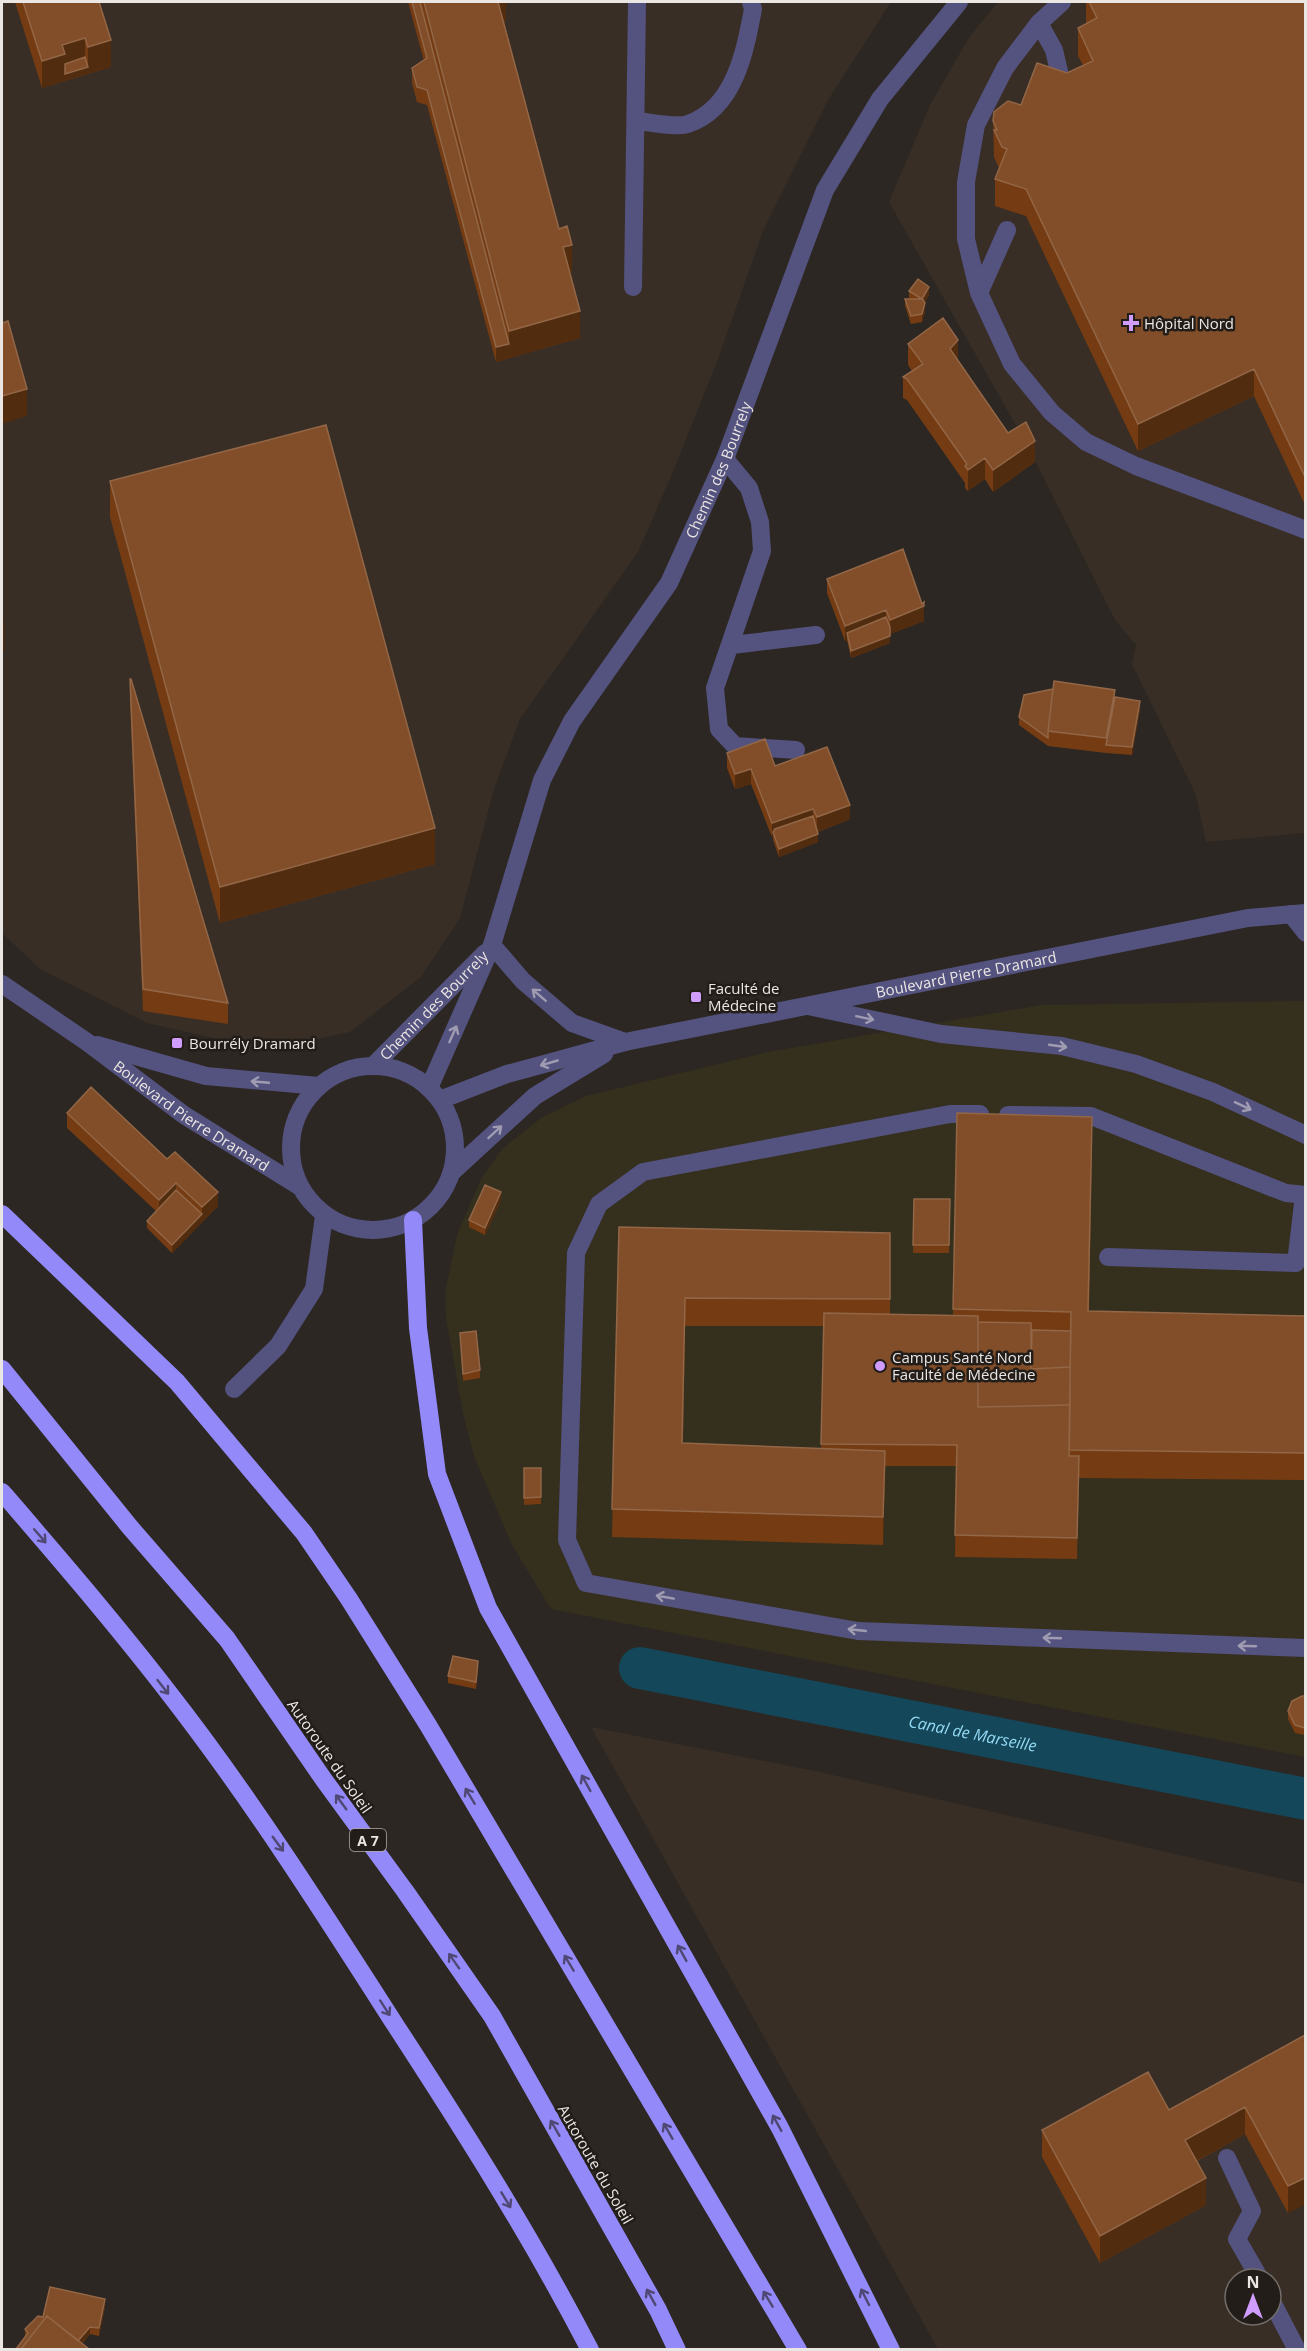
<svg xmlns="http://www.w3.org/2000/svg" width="1307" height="2351" viewBox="0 0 1307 2351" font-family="'Open Sans',sans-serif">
  <rect width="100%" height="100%" fill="#2c2722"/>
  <!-- built -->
  <path fill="#382e25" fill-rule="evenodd" d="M2,2H891L828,100L763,231L718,359L672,474L638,552L520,719L494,789L460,918L421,977L350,1032L302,1042L252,1047L147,1023L40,969L2,933Z
    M998,2H1305V833L1206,842L1196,795L1132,664L1136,645L1115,620L1026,443L889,202L930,105L970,36Z
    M591,1727L820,1772L1305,1884V2349H938ZM1235,2279H1271V2315H1235Z"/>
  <!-- education -->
  <path fill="#352f1e" d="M1305,1001V1757L551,1609L512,1545L474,1456L463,1413L446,1318L445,1293L457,1235L481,1179L502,1149L541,1118L586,1096L768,1052L1042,1005Z"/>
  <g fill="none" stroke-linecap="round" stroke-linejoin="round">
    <!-- canal -->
    <path stroke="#144759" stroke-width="42" id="s1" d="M640,1668L1306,1799"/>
    <!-- service -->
    <path stroke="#54527f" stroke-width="18" d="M1039,23L1062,2
      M637,121C649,122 678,128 688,124C735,108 745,51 753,9L751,2
      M1007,230L979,293L1012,364L1052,413L1086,442L1136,466L1306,530
      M633,287L637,2
      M979,293L966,239V182L976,125L1005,68L1039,23L1054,50L1061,80
      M725,459L749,488L760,522L762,551L715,688L719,729L735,746L796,750
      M732,645L816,635
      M1291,914L1306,933
      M808,1006L941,1034L1062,1046L1136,1064L1213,1092L1306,1135
      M980,1114H950L643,1172L599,1204L576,1253L567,1540L586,1583L858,1631L1306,1648
      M1008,1115L1091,1116L1286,1193L1306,1195
      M1108,1257L1296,1263L1304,1195
      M1227,2158L1252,2211L1237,2239L1260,2279
      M1271,2300L1297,2350"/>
    <!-- minor -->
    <g stroke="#54527f" stroke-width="18">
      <path d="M492,945L523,981L572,1023L625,1042"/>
      <path id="s2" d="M373,1066L485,953"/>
      <path id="s3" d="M429,1088L492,945L542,780L572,721L669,583L725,459L825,190L880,99L959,2"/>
      <path d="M234,1389L278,1346L314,1289L324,1216"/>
    </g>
    <!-- tertiary -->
    <g stroke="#54527f" stroke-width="18">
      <path id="s4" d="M2,984L87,1042L184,1115L299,1186"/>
      <path d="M97,1045L206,1076L319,1086"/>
      <circle cx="373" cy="1148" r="82"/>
      <path id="s5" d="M440,1100L507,1074L625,1042L1248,918L1306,913"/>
      <path d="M452,1172L535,1096L604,1054"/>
    </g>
    <!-- motorway -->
    <path stroke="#9389f9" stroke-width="18" d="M2,1214L177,1382L304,1533L349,1599L428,1725L798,2350
      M413,1220L418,1328L437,1474L488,1608L780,2128L891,2350
      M2,1369L129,1526L227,1639L324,1780L405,1891L492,2016L658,2310L677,2350
      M2,1492C64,1564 127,1637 185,1714C261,1814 328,1920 396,2026C465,2132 532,2238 590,2350"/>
  </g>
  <!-- wall -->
  <path fill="#753c13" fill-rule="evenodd" d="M15,2H99L111,67L42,88Z
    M408,2H506V21L504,22L559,229L572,272H570L580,338L496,362L427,105L417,102L412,83V68L424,61Z
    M1086,2H1305V505L1254,396L1138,451L1026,216L995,206V179L999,168L994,157L993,121L1021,105L1067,73L1083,65L1078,56V28L1087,24L1086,21Z
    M909,291L929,295L924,303L925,311L922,322L911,324L905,306V299H909Z
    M908,344L958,361L1008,433L1035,462L993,492L985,479L968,491L965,488V483L907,400L903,398V377L912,371L908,365Z
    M110,481L435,864L220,923L110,517Z
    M827,579L924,621L890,634V643L851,658L847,640L845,641L827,593Z
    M130,679L228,1003V1024L143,1011L130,700Z
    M1115,697L1140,709L1132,755L1106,753L1048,746L1019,725V717Z
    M727,753L775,766L850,819L818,832V842L779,857L773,840V837H772L751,784L735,789L727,768Z
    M67,1113L167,1159L218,1206L172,1253L147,1228V1221L156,1211L67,1128Z
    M957,1113L1092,1144L1089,1311L1305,1316V1480L1079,1478L1077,1559L955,1557L956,1466H885L883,1545L612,1537L619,1227L890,1233V1314L953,1315ZM685,1326H824L821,1449L683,1443Z
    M914,1199H950L949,1253H913Z
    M501,1200L485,1235L469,1227V1220Z
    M460,1333L480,1370V1378L463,1381Z
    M541,1468V1504L524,1505V1498Z
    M478,1668L476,1689L448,1683V1676Z
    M1305,1696V1735L1295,1733L1288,1719V1711Z
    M1305,2035L1288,2213L1245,2134L1197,2161L1206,2205L1100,2263L1042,2157V2130L1169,2110Z
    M105,2307L99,2336L90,2334L82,2344L25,2337V2329L43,2317Z"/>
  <!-- shaded-wall -->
  <path fill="#522c0f" d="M497,2H506V21L497,24Z
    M85,38V65L65,71V81L42,88V61L62,45Z
    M111,40V67L65,81V74L88,67V47Z
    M572,245V272L563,274V247Z
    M929,287V295L922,307V299Z
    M925,303V311L922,322V314Z
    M580,311V338L496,362V347L509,344V331Z
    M958,340V361L950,349Z
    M1254,369V396L1138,451V424Z
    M27,389V416L2,424V396Z
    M1035,441V462L993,492V470Z
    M985,458V479L968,491V470Z
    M924,606V621L890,634V620Z
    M886,610V625L847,633V640L845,641V626Z
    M4,623V650L2,651V624Z
    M890,636V643L851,658V651Z
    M1115,690V705L1106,745V738Z
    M1140,701V709L1132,755V747Z
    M751,769V784L735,789V774Z
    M850,805V819L817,832V817Z
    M813,809V824L773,832V837H772V823Z
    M435,828V864L220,923V887Z
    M818,834V842L779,857V849Z
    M176,1183V1198L159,1214V1200Z
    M218,1192V1206L172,1253V1245L202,1214V1207Z
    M501,1192V1200L485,1235V1228Z
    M685,1298V1326L682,1470V1443Z
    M885,1451V1478L883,1545V1517Z
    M478,1661V1668L476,1689V1682Z
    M1245,2107V2134L1185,2167V2140Z
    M1206,2178V2205L1100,2263V2236Z
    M1305,2178V2205L1288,2213V2186Z
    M105,2299V2307L99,2336V2328Z
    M90,2327V2334L77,2349V2341Z"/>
  <!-- building -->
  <path fill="#814e29" stroke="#926646" stroke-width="1.5" d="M23,2H99L111,40L88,47L85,38L62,45L65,54L42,61Z
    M412,2H420L509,344L496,347L427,90L417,87L412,68L427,58Z
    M424,2H498L559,229L567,226L572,245L563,247L580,311L509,331Z
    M1089,2H1305V477L1254,369L1138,424L1026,189L995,179L1007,149L1002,147L994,130H997L993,121L994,112L1008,101L1021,105L1037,63L1067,73L1093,61L1078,28L1097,18Z
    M85,57L88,67L65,74V64Z
    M918,279L929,287L922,299L925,303L922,314L911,316L905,299H922L909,291Z
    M943,318L958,340L950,349L1008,433L1026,422L1035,441L993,470L985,458L968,470L965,466L967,464L907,379L903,377L923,364L908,344Z
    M8,321L27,389L2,396V323Z
    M326,425L435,828L220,887L110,481Z
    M903,549L922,604L924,602V606L890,620L886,610L845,626L827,579Z
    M886,617L890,627V636L851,651L847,633Z
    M130,679H131L228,1003L143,989Z
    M1054,681L1115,690L1106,738L1048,731Z
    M1053,689L1048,731V738L1019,717L1024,695Z
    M1115,697L1140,701L1132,747L1106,745Z
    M765,739L775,766L827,747L850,805L817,817L813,809L772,823L751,769L735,774L727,753Z
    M813,816L818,834L779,849L773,832L775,829Z
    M91,1087L167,1159L175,1152L218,1192L202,1207L176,1183L159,1200L67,1113Z
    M957,1113L1092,1117L1088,1311L1305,1316V1453L1069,1450L1071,1312L953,1309Z
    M485,1185L501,1192L485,1228L469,1220Z
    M176,1190L202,1214L172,1245L147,1221Z
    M914,1199H950L949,1245H913Z
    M619,1227L890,1233V1299L685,1298L682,1443L885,1451L883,1517L612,1509Z
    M824,1313L978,1316V1407L1070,1405L1069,1456H1079L1077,1538L955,1535L957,1445L821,1444Z
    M978,1322L1031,1323V1369L1070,1367V1405L978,1407Z
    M1032,1330L1071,1331L1070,1367L1031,1369Z
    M476,1331L480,1370L463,1374L460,1333Z
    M524,1468H541V1497L524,1498Z
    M453,1656L478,1661L476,1682L448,1676Z
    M1302,1696H1305V1728L1295,1725L1288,1711L1292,1701Z
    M1305,2035V2178L1288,2186L1245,2107L1185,2140L1206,2178L1100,2236L1042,2130L1148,2072L1169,2110Z
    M50,2287L105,2299L99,2328L90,2327L78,2341L47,2316L21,2349H16L28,2333L25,2329L38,2316L43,2317Z
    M47,2316L89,2349H21Z"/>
  <!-- one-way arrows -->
  <defs><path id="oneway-shaft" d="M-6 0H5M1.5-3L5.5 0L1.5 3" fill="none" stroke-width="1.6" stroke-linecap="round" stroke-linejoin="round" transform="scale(1.5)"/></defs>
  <g stroke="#9f9cb1">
    <use href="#oneway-shaft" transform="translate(539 995) rotate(-139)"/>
    <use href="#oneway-shaft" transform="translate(865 1018) rotate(12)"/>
    <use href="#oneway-shaft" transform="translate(453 1034) rotate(-66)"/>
    <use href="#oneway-shaft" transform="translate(1058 1046) rotate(8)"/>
    <use href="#oneway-shaft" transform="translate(549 1063) rotate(164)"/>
    <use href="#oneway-shaft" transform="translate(260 1082) rotate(-175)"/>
    <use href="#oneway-shaft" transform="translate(1243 1106) rotate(25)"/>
    <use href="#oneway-shaft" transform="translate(495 1132) rotate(-42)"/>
    <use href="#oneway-shaft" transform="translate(665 1597) rotate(-170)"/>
    <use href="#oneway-shaft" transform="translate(857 1630) rotate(-174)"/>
    <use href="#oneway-shaft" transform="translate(1052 1638) rotate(-178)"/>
    <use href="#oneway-shaft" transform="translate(1247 1646) rotate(-178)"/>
  </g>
  <g stroke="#4f4873">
    <use href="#oneway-shaft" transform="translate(40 1536) rotate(49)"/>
    <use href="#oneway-shaft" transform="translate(163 1687) rotate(52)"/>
    <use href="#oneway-shaft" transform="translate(586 1783) rotate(-119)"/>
    <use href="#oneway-shaft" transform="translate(470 1796) rotate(-121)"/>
    <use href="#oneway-shaft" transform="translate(341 1802) rotate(-126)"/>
    <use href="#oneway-shaft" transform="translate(278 1844) rotate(54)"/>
    <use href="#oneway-shaft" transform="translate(682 1953) rotate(-119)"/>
    <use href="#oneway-shaft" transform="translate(454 1961) rotate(-125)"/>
    <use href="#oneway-shaft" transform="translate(569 1963) rotate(-121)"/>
    <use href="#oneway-shaft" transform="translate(385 2008) rotate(57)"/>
    <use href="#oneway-shaft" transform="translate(777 2123) rotate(-119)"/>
    <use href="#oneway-shaft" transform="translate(555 2128) rotate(-120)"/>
    <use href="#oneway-shaft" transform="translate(668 2131) rotate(-120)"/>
    <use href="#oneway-shaft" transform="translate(506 2200) rotate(59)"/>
    <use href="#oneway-shaft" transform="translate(651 2297) rotate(-119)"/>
    <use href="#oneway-shaft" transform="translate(865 2297) rotate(-117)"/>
    <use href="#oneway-shaft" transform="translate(768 2299) rotate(-121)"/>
  </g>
  <!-- markers -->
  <g fill="#d09dff" stroke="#221d19" stroke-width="2">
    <path d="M1128 314h6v6h6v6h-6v6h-6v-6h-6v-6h6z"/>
    <rect x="690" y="991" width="12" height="12" rx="3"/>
    <rect x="171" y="1037" width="12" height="12" rx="3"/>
    <circle cx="880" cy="1366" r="6"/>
  </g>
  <g text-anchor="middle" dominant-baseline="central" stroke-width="5" stroke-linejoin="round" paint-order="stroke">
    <!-- shield labels -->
    <rect fill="#221d19" stroke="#aeaaa6" stroke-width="1.5" x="350" y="1829" width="36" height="22" rx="4.5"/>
    <g font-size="14" font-weight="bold" fill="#eae6e3">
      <text x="368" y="1840">A 7</text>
    </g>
    <!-- poi labels -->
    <g font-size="15" fill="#eae6e3" stroke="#221d19" text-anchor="start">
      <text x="1144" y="323">Hôpital Nord</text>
      <text x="708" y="988">Faculté de<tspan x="708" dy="17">Médecine</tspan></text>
      <text x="189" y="1043">Bourrély Dramard</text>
      <text x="892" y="1357">Campus Santé Nord<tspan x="892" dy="17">Faculté de Médecine</tspan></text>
    </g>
    <!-- street labels -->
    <g font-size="15" fill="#eae6e3" stroke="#221d19">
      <text stroke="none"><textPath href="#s3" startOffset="687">Chemin des Bourrely</textPath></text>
      <text stroke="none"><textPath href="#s5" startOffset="542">Boulevard Pierre Dramard</textPath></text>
      <text stroke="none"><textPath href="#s2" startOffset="86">Chemin des Bourrely</textPath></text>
      <text stroke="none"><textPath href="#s4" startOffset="231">Boulevard Pierre Dramard</textPath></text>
      <text transform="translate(330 1756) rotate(55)">Autoroute du Soleil</text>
      <text transform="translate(596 2164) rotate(60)">Autoroute du Soleil</text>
    </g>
    <!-- water labels -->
    <g font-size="16" font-style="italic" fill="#95daf5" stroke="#221d19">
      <text stroke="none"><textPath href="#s1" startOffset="339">Canal de Marseille</textPath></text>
    </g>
  </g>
  <!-- border -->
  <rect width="1307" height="2351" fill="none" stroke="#eae6e3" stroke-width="6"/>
  <!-- north arrow -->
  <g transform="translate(1253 2297)"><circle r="28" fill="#221d19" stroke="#726d6a" stroke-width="1.5"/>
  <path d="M0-4.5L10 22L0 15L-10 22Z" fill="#d09dff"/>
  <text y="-9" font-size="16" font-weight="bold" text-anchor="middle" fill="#eae6e3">N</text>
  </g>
</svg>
